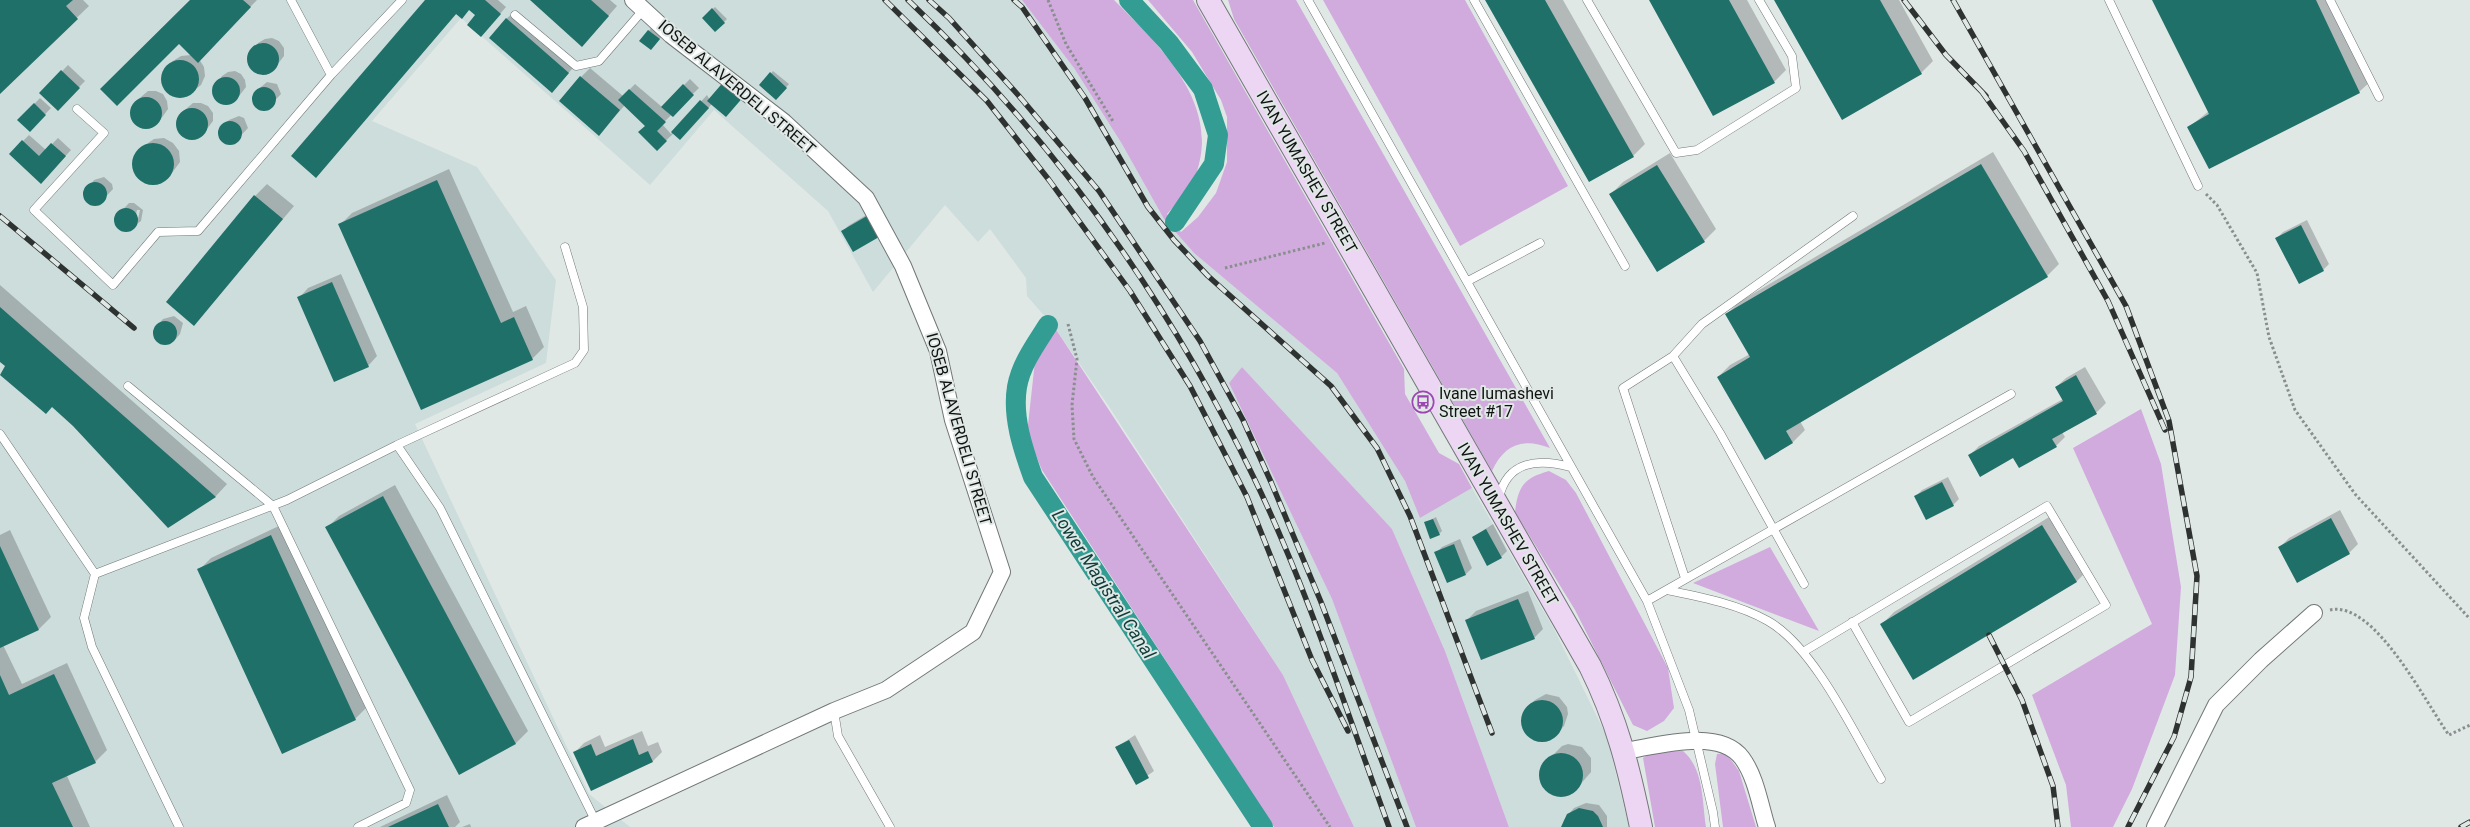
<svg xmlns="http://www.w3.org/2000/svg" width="2470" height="827" viewBox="0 0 2470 827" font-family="Roboto,sans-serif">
  <rect width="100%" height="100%" fill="#e0e8e6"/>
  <!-- built -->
  <path fill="#ccdddb" d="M0,0H1022L1074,68L1122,144L1164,219L1194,253L1337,373L1405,481L1420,518L1472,488L1554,629L1607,737L1629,827H1509L1445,651L1392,529L1242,367L1229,383L1332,599L1416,827H1354L1283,675L1108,405L1055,328L1027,296L1026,278L990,229L978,242L945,205L873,292L828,211L714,110L650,185L461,18L372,121L477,167L556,280L546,363L415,424L589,794L630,827H0Z"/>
  <!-- green -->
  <path fill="#d1abdd" d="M1022,0H1114C1156,42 1216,98 1199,164C1197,170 1196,180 1193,186C1186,196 1175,205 1167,214L1181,232L1198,217L1216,193L1227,162V117L1221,100L1192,52L1148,0H1193L1404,369L1405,394L1439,453L1459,464L1472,488L1420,518L1405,481L1337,373L1194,253L1164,219L1122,144L1074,68Z
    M1228,0H1296L1550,448C1522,437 1504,445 1492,471L1234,19Z
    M1323,0H1465L1568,186L1460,246Z
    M1055,328L1283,675L1354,827H1274L1042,470L1027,434L1035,361Z
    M1242,367L1392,529L1445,651L1509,827H1416L1332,599L1229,383Z
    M2141,409L2161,464L2181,587L2175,675L2132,789L2113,827H2071L2066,785L2032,695L2152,624L2073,448Z
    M1549,471L1566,480L1576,493L1668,668L1674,708L1664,721L1647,731L1633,725L1575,610L1515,512C1518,486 1524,478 1549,471Z
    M1770,547L1819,631L1693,583Z
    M1683,751C1704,769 1702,801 1706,827H1655L1643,758L1652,752Z
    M1726,753L1739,771L1756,827H1723L1715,764L1717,754Z"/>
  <!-- shadow -->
  <path fill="#0003" d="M0,0H83L89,6L0,92Z
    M191,0H257L199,59L204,67L205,76L201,85L186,97H177L169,93L163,85V76L173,61L181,56L191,55Z
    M426,0H498L506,7L487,29L470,9L457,13L316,176Z
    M532,0H610L617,6L591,36Z
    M1487,0H1563L1645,144L1633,156Z
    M1650,0H1747L1786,70L1774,82Z
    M1775,0H1899L1933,61L1921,73Z
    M2154,0H2334L2372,80L2359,92L2189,127L2209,111Z
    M715,7L727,19L715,31L703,18Z
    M516,10L577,63L561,82L506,19Z
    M651,28L662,36L654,46L649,31Z
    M272,38L279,41L284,48V56L274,69L268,74H260L253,71L249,64L248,57L258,43L265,39Z
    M68,65L85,81L58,109L41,93Z
    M590,68L623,96L635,84L662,107L690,79L699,88L662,124L671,134L707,95L712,104L685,133H674L657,149L647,126L625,105L599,134L581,77Z
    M235,71L241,74L245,80L246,87L236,100L230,104H223L217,101L213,89L222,76L228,72Z
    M773,71L789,84L776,99L761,85Z
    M267,82L277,84L281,94L267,109L256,107L253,102L256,91Z
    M148,91H156L163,94L167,101L168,109L158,123L152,127L144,128L136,124L132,118L131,110L135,102Z
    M40,98L51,108L30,130L19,120Z
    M193,103H201L208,106L213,113V121L203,134L196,139H189L182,136L177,129V122L180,114Z
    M239,116L244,118L248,128L234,143L223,141L220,137L222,126L229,120Z
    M29,135L46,150L58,138L71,150L47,176L10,154Z
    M164,138L173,143L179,151L180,162L169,177L160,183L150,184L140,180L135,171L134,161L145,145L154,139Z
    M1993,152L2059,264L2047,276L1800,421L1805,430L1793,442L1766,459L1718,377L1730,365L1750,354L1727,314L1739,302Z
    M1670,153L1716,229L1704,241L1611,194L1623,182Z
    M449,169L513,312L526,306L544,347L532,359L340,225L352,213Z
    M104,177L112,184L113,189L99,204H94L85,197V192L94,180Z
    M267,184L294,206L194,324L255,196Z
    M129,203H134L143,210L141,221L137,224L140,210H137L134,224H137L124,230L116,223L115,218Z
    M873,211L884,230L842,232L848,226Z
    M2307,220L2329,264L2323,270L2277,238L2283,232Z
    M341,274L377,356L368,366L299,298L308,288Z
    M0,285L227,484L216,496L168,527L74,425L52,406L46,413L1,374L7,366L0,360Z
    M174,316L183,323L180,334L174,341L163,344L158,342L154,331L157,326L163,319Z
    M2085,367L2106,403L2097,412L2062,432L2065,437L2056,446L2014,456L1970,455L1979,446L2063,399L2056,387L2066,378Z
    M1948,477L1959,499L1953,505L1916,496L1922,490Z
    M395,485L528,731L516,743L460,773L327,528L339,516Z
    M2340,510L2358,544L2349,553L2280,547L2289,538Z
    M2054,514L2089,569L2077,581L1913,678L1882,624L1894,612Z
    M1436,517L1442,531L1439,534L1425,523Z
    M283,524L367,707L355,719L199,570L211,558Z
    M1493,524L1507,551L1501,557L1473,537Z
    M10,530L51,617L39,629L3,645L22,684L67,663L107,750L95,762L67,776L90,827H0V535Z
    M1460,539L1472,568L1466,574L1436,553L1442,547Z
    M1528,591L1543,629L1534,638L1467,620L1476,611Z
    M1546,694L1559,697L1567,707L1568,714L1564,726L1558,732L1547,740L1534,739L1524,730L1522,725L1524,712L1535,700Z
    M642,731L648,746L658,742L662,752L653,761L591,789L575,752L584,743L600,735L605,747Z
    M1135,735L1154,771L1137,783L1117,747Z
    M1568,744L1582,747L1591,758V772L1573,793L1567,796L1553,795L1542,786L1540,779L1542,766L1562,746Z
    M447,795L460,822L455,827H380Z
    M1586,803L1599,805L1607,816V827H1563L1564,820L1568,815L1574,808Z
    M470,824L471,827H462Z"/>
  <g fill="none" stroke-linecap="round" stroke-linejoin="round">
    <!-- canal -->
    <path stroke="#339c93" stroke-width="20" d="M1129,0L1169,43L1203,89L1218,135L1214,164L1175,222
      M1048,325C1036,344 1021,364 1017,387C1012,417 1023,449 1033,477L1263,827"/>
  </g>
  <!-- building -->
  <path fill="#20706a" d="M0,0H73L66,6L78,19L0,94Z
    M190,0H243L251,7L198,63L179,44L117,106L100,89Z
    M425,0H485L501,14L481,37L467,25L475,15L469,10L462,19L456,14L316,178L291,156Z
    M530,0H591L609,16L582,47Z
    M1485,0H1545L1634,157L1589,182Z
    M1649,0H1729L1775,83L1713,116Z
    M1774,0H1880L1922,74L1842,120Z
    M2152,0H2316L2360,93L2209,169L2187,127L2209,114Z
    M712,8L725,23L715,32L702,18Z
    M506,18L569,73L552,93L489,38Z
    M648,30L660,39L651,50L639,41Z
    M247 59a16 16 0 1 1 32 0a16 16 0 1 1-32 0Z
    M161 79a19 19 0 1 1 38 0a19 19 0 1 1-38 0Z
    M61,70L80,88L58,111L39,93Z
    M770,72L787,88L776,100L759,85Z
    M580,76L620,110L599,136L559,101Z
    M212 91a14 14 0 1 1 28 0a14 14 0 1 1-28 0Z
    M726,79L745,95L726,117L707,101Z
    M683,84L694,95L673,117L661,107Z
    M252 99a12 12 0 1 1 24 0a12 12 0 1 1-24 0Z
    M629,89L666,122L657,131L667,141L657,151L638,132L645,126L618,100Z
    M130 113a16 16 0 1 1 32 0a16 16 0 1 1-32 0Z
    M700,100L709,108L680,140L671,132Z
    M34,103L46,115L30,132L17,120Z
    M176 124a16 16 0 1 1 32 0a16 16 0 1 1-32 0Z
    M218 133a12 12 0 1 1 24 0a12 12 0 1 1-24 0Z
    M22,140L39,156L51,143L66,156L41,184L9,154Z
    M132 164a21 21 0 1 1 42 0a21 21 0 1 1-42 0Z
    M1981,164L2048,277L1786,431L1793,443L1765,460L1717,377L1750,357L1725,314Z
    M1657,165L1705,242L1657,272L1609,194Z
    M437,180L501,323L514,317L533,360L421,410L338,224Z
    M83 194a12 12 0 1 1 24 0a12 12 0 1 1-24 0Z
    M254,195L283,219L194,326L166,302Z
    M114 220a12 12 0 1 1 24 0a12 12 0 1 1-24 0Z
    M867,216L879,237L853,252L841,231Z
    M2301,225L2324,271L2299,284L2275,238Z
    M332,282L369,367L334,382L297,297Z
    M0,307L100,395L216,497L168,528L73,426L52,407L46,414L0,375L5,366L0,362Z
    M153 333a12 12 0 1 1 24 0a12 12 0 1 1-24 0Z
    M2076,375L2097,414L2052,439L2057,447L2019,468L2013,458L1980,477L1968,455L2063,401L2055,387Z
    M1942,482L1954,506L1926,520L1914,496Z
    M383,496L516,744L459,775L325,527Z
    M2331,518L2350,554L2297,583L2278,547Z
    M1433,519L1440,535L1430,539L1424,522Z
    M2042,525L2077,582L1913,680L1880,624Z
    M1486,529L1502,558L1487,566L1472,537Z
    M271,535L356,720L282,754L197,569Z
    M1454,544L1466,575L1447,583L1434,552Z
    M0,546L39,630L0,648Z
    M1518,599L1535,639L1481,660L1465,620Z
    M54,674L96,763L52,783L73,827H0V675L9,695Z
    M1521 721a21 21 0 1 1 42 0a21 21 0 1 1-42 0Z
    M633,739L639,755L648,751L653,762L591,791L573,752L591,744L596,756Z
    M1129,740L1149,778L1136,785L1115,747Z
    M1539 775a22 22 0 1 1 44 0a22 22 0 1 1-44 0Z
    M438,804L449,827H388Z
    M1579,808L1593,811L1598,816L1603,827H1561L1567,814Z"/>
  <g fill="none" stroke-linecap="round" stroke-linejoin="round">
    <!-- lane casing -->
    <g stroke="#717777" stroke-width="9">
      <path id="lane" d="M1308,0L1647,601L1689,710L1713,812L1715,827
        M1474,0L1625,266
        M1587,0L1676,153L1697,150L1796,88L1792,56L1759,0
        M2109,0L2198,186
        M2330,0L2379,97
        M515,15L576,66L599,61L644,9
        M331,75L402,0
        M77,109L104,133L34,210L113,285L158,232L198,231L331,75L291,0
        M1468,281L1540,243
        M1673,356L1720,433L1804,584
        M128,386L273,506L410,790L406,803L358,827
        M0,434L95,574L287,500L397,445L575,363L584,350L583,307L565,247
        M397,445L440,508L596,822
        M1499,498C1507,461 1538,458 1570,467
        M95,574L84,618L92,647L179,827
        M1685,578L1623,388L1673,356L1702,324L1853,216
        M1667,590C1701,597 1738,604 1768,621C1814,647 1854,733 1881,779
        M1647,601L2011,394
        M1803,652L2047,506L2106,605L1909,722L1852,622
        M834,711L838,736L890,827"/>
    </g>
    <!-- street casing -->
    <g stroke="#717777" stroke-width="18">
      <path id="street" d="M1625,751C1657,746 1719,727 1742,758C1756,777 1760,805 1767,827
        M584,827L834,711L886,690L973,632L1002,572L953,420L938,351L903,266L866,198L784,122L671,35L633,0
        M2155,827L2216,705L2261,660L2314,613"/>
    </g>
    <!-- secondary casing -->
    <g stroke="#717777" stroke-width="24">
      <path id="secondary" d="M1208,0L1590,666C1617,720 1629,769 1641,827"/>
    </g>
    <!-- path -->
    <path stroke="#898f8e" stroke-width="3" stroke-dasharray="2.5 2.5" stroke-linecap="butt" d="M1048,0L1066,44L1114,123
      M2206,194L2217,205L2257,273L2269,337L2295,410L2355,494L2470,619
      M1225,268L1325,243
      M1068,324L1077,359L1072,405L1074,439L1093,477L1330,827
      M2330,610C2375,600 2426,704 2449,735L2470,725"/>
    <!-- lane -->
    <use href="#lane" stroke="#fff" stroke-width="8"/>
    <!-- street -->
    <use href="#street" stroke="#fff" stroke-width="16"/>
    <!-- secondary -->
    <use href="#secondary" stroke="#edd5f4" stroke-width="22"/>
    <!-- rail casing -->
    <g stroke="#2e3231" stroke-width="5.5">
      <path id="rail" d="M885,0L987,101L1049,180L1130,291L1190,386L1247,497L1312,660L1348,731
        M908,0C1052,137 1168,299 1254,478C1308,590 1346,710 1389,827
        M929,0L949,18L1019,96L1099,191L1200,341L1243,420L1271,482L1321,602L1407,827
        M1014,0L1022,7L1085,98L1148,207L1174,240L1208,276L1331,386L1377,448L1410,516L1492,733
        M1904,0L1946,55L1986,96
        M1953,0L2126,306L2169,421L2197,576L2191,677L2174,737L2128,827
        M1982,92L2024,151L2108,301L2165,430
        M0,216L134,328
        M1989,635L2022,700L2053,786L2058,827
        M2461,827L2470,822"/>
    </g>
    <!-- rail -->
    <use href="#rail" stroke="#e0e8e6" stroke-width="4" stroke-dasharray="11" stroke-linecap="butt"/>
  </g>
  <!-- icons -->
  <defs>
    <g id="bus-ring" transform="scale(1.125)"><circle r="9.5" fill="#e0e8e6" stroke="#9c46b4" stroke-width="1.5"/><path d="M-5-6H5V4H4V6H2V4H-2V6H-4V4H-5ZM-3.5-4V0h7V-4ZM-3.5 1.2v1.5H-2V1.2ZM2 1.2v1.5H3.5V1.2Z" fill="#9c46b4"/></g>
  </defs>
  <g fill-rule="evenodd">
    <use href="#bus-ring" x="1423" y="402"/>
  </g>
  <g text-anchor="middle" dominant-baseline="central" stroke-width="4" stroke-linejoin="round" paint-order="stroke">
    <!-- street labels -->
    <g font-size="16" fill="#101312" stroke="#e0e8e6">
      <text transform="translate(737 87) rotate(40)">IOSEB ALAVERDELI STREET</text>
      <text transform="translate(1307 172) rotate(60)">IVAN YUMASHEV STREET</text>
      <text transform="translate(959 429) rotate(74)">IOSEB ALAVERDELI STREET</text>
      <text transform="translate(1508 524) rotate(60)">IVAN YUMASHEV STREET</text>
    </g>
    <!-- poi labels -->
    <g font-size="16" fill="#101312" stroke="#e0e8e6" text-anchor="start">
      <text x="1439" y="393">Ivane Iumashevi<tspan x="1439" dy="18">Street #17</tspan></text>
    </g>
    <!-- water labels -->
    <g font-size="18" font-style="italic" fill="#0e3d39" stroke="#e0e8e6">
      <text transform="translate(1104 584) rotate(57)">Lower Magistral Canal</text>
    </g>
  </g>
</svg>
